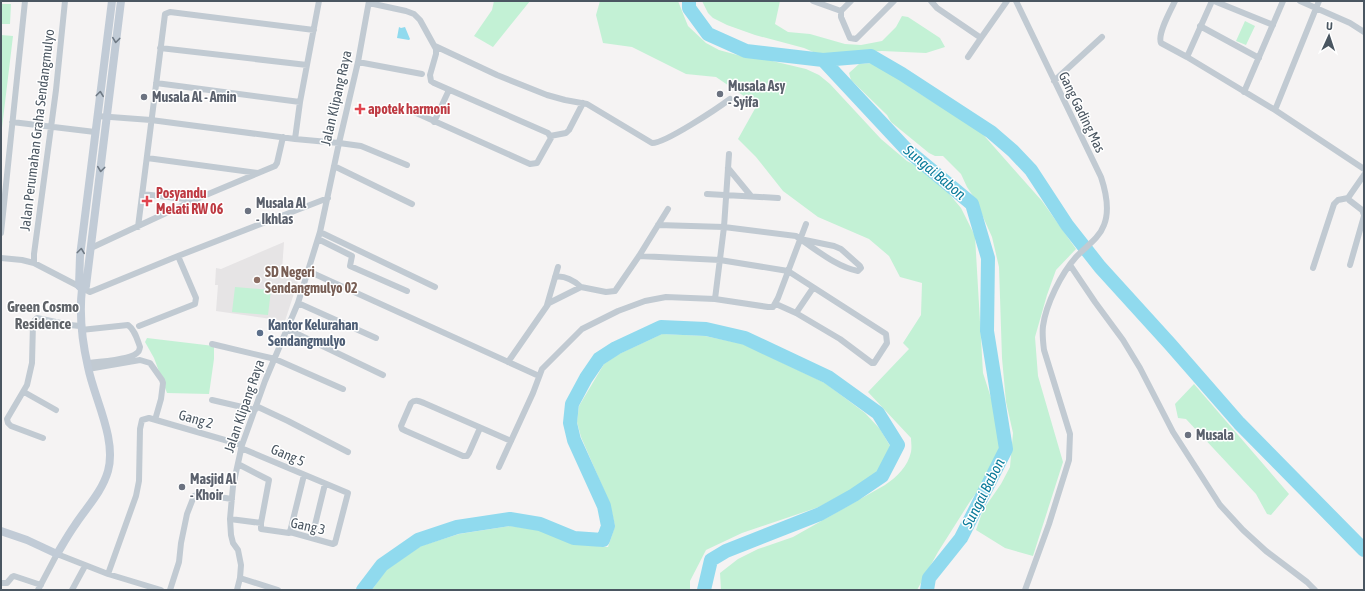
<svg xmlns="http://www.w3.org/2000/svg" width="1365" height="591" viewBox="0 0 1365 591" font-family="'Asap Condensed',sans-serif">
  <rect width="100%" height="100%" fill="#f5f3f3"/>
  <!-- education -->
  <path fill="#e6e4e5" d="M284,242L282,270L301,272L285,321L216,311L218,285H215L216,268L221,269Z"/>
  <!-- green -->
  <path fill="#c3f1d5" d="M494,1H530L493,47L474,36L492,10Z
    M600,1H678L688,26L706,43L719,50L741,56L764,59L806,69L819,75L830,84L881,139L907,161L933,175L961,208L975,236L983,373L993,404L999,441V448L995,462L989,475L969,503L938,552L917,590H721L720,573L738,559L758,549L793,537L885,485C897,477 908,466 911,452C912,447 911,442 911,438L868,392L909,349L903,343L921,315L922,283L900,277L889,256L869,239L818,217L783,191L756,157L738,139L757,105L716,77L686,74L632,47L603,43L596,15Z
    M702,1H780L775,24L788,32L810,34L845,44L861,45L882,41L896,27L902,16L908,17L940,38L945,47L926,53L882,51L818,54L804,48L755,35L727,25L713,18L708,13Z
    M1,4H11L10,24H1Z
    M1245,21L1255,26L1246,45L1236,41Z
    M1,35L13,36L1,136Z
    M872,63L888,70L914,90L980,131L1042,201L1076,249L1056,270L1047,295L1035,337L1038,376L1063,462L1033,556L1005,548L976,530L983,510L1001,484L1010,467L1013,433L1006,402L1002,358L999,267L992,237L975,199L967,187L961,174L943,156H935L929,153L891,122L887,115L851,80L849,73L859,64Z
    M235,287L271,290L268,315L232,312Z
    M662,334L705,336L743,344L825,383L865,413L880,429L893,451L871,479L819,507L742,533L706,550L690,581V590H372L386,570L421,546L459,534L510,526L539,530L573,544L608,547L615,526L610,504L581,437L577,422L579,406L604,364L619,354Z
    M147,338L214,346V359L209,394L167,393L154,358L145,342Z
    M1194,384L1289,494L1271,515L1267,514L1256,494L1186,419L1178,418L1175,404Z"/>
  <!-- water -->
  <path fill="#90daee" d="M399,27L401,28L405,27L410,39L409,40L397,38Z"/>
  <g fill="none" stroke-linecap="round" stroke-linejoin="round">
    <!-- river -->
    <path stroke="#90daee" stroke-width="14" d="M689,1V8L708,34L746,51L823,60L906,149L972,204L988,258L987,331L1006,449L961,538L929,578L927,590
      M823,60L871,56L902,74L991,132L1013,151L1031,170L1067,225L1100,267L1170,344L1239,423L1364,550
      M363,590L382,565L418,540L457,527L510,519L540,524L574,538L603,540L608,526L604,506L574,440L570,423L572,404L586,378L599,359L616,348L661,327L706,329L745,338L828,377L878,413L898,445L882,476L854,495L820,514L726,551L711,560L704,590"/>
    <!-- minor -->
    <path stroke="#c1cad2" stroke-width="6" d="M813,1L841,11
      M851,1L841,11V17L850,38L856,39L894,1
      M931,1L937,8L981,38L1007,1
      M1016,1L1101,177C1106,192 1110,210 1104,225C1099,239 1085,247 1076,257C1061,274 1046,304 1043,326C1042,334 1043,342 1044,350L1070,434L1069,460L1049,524L1025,590
      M1175,1C1171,10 1157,34 1161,43L1187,57L1275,110L1319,1
      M1214,1L1273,25
      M1300,1L1350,23L1364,32
      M369,3L406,11L414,14L420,20L436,49V54L430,75L431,81L434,83L548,133L551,138L537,163L530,164L414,112
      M1200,26L1259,58
      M435,46L497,75L547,95L565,100L587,104L652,143C664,144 718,108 730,99
      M160,48L307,65
      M968,57L981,38
      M1187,57L1212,1
      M358,62L422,74
      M1054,81L1102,37
      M156,83L300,102
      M1244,92L1283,1
      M1275,110L1364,169
      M97,116L151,120L295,139L339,143L361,146L407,165
      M12,122L95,132
      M434,122L449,90
      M550,136L566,133L569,130L583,103
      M295,139L300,102L319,1
      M147,158L258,173
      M334,166L412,204
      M728,168L751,196
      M1364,175L1348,198L1349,200L1362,210L1364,215
      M142,194L194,200
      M707,194L778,198
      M658,225L724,227L796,236L800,239L834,246L841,249L860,266L861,268L858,271C837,267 818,251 800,239
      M138,227L165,14L170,12L314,30
      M320,232L435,287
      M1,233L25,1
      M318,239L352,256L350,266L407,291
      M91,248L194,200L275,166L277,163L283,137
      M639,256L720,260L788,271L886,334L887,343L874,363H872L840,339L796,313L776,304
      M1,258L22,260L34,263L90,292L178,256L328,198
      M34,263V254L56,90L65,1
      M1070,265L1095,302L1123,340L1140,368L1173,432L1220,505L1243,530L1266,551L1307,582L1315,590
      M1350,265L1364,216
      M1313,268L1334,204L1338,200L1348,198
      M308,271L539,376
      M555,277C564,275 575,281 581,287
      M715,299L724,227L729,154
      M298,303L376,338
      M547,305L558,267
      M796,313L813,288
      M139,326L195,304L196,298L178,256
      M287,329L383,375
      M81,330L128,325C135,330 137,339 140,347C139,350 140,351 137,353C129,360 98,362 87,363
      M212,344L275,359L343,389
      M508,362L549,303L581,287L606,292L615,291L639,256L668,209
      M88,369L140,360L150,363L162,380L163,383L161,399L155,420
      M24,392L56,410
      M212,400L255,410
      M256,406L288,421L348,452
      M480,428L469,453L467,456H463L406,431L402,429L401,426L411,403C415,399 419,401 424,403L511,441
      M43,438L11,426L8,423L7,419L27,385L32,363L33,323L35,320L37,318L70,325L80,326
      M238,464L269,480L261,523
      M499,467L533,393L542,369L582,329L618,311L645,301L666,297L715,299L768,307H773L778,298L806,224
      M230,519L261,523V529L289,533L290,532L333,544L335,543L348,493L241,448
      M290,532L304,475
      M312,537L325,484
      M108,574L136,496L139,481L140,429L142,420L149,418L242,445
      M240,578L278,590
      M1,583H7L12,577L14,576L41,585
      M38,590L57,554L108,574L161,590
      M72,590L85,566
      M170,590L179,562L181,543L187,514L194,496L199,494L232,499
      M237,590L240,578L241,565L238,550L233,543L231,535L230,519L233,486L242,445L265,381L298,303L320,232L339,143L358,62L369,1"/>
    <!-- secondary -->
    <path stroke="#c1cbd6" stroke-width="8" d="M82,289L86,286L121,1
      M1,531L27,540L57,554C63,544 68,535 75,525C86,508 102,492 108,471C117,439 94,398 88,367C82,341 79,315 82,289L79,286L80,256L112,1"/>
  </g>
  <!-- one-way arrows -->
  <defs><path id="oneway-chevron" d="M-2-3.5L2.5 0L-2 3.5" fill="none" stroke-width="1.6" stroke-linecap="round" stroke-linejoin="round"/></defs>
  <g stroke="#6e7984">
    <use href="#oneway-chevron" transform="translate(116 40) rotate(97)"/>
    <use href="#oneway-chevron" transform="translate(100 94) rotate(-83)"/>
    <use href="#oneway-chevron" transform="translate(101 169) rotate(97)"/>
    <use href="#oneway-chevron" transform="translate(81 251) rotate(-83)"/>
  </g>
  <!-- markers -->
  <g fill="#6b7280" stroke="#fff" stroke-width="1.5">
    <circle cx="720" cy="94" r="4"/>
    <circle cx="144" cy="97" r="4"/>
    <circle cx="248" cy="211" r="4"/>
    <circle cx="1188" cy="435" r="4"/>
    <circle cx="182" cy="487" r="4"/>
  </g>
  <g fill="#e0444e" stroke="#fff" stroke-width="1.5">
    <path d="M358 103h4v4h4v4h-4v4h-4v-4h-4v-4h4z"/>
    <path d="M145 195h4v4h4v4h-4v4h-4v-4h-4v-4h4z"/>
  </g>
  <circle fill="#8d6e63" stroke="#fff" stroke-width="1.5" cx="257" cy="280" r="4"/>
  <circle fill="#5c6f8a" stroke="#fff" stroke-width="1.5" cx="260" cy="333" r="4"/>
  <g text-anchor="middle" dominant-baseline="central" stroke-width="3" stroke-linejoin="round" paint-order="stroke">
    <!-- worship labels -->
    <g font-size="14" font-weight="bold" fill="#5b616d" stroke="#fff" text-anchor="start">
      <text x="728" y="86">Musala Asy<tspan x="728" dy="16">- Syifa</tspan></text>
      <text x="152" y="97">Musala Al - Amin</text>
      <text x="256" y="203">Musala Al<tspan x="256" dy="16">- Ikhlas</tspan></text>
      <text x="1196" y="435">Musala</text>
      <text x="190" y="479">Masjid Al<tspan x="190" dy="16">- Khoir</tspan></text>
    </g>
    <!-- street labels -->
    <g font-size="14" fill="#4a5661" stroke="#fff">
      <text transform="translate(336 98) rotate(-77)">Jalan Klipang Raya</text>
      <text transform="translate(1082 112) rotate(64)">Gang Gading Mas</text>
      <text transform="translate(37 130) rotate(-83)">Jalan Perumahan Graha Sendangmulyo</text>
      <text transform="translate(244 406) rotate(-71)">Jalan Klipang Raya</text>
      <text transform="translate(196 419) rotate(16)">Gang 2</text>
      <text transform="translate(288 455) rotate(23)">Gang 5</text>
      <text transform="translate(308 526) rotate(13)">Gang 3</text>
    </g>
    <!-- health labels -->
    <g font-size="14" font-weight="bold" fill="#be3a42" stroke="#fff" text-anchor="start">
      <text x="368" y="109">apotek harmoni</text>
      <text x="156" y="193">Posyandu<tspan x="156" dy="16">Melati RW 06</tspan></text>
    </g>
    <!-- education labels -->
    <g font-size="14" font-weight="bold" fill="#785e54" stroke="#fff" text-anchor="start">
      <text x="265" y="272">SD Negeri<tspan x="265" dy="16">Sendangmulyo 02</tspan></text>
    </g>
    <!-- service labels -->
    <g font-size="14" font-weight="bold" fill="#4e5e75" stroke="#fff" text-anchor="start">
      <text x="268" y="325">Kantor Kelurahan<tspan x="268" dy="16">Sendangmulyo</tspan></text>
    </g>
    <!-- water labels -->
    <g font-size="15" font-style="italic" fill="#0c7c9b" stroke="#fff">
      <text transform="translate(935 172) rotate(40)">Sungai Babon</text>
      <text transform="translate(983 493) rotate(-63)">Sungai Babon</text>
    </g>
    <!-- neighbourhood labels -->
    <g font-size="15" font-weight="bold" fill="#5f6368" stroke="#fff">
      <text x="43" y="306">Green Cosmo<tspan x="43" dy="17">Residence</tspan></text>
    </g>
  </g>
  <!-- border -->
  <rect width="1365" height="591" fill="none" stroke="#4a5661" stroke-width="4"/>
  <!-- north arrow -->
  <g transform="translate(1329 36) rotate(3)" stroke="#ffffff" stroke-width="3" paint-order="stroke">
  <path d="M0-3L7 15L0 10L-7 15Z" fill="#4a5661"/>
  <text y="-6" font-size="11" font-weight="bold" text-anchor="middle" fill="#4a5661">U</text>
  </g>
</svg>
